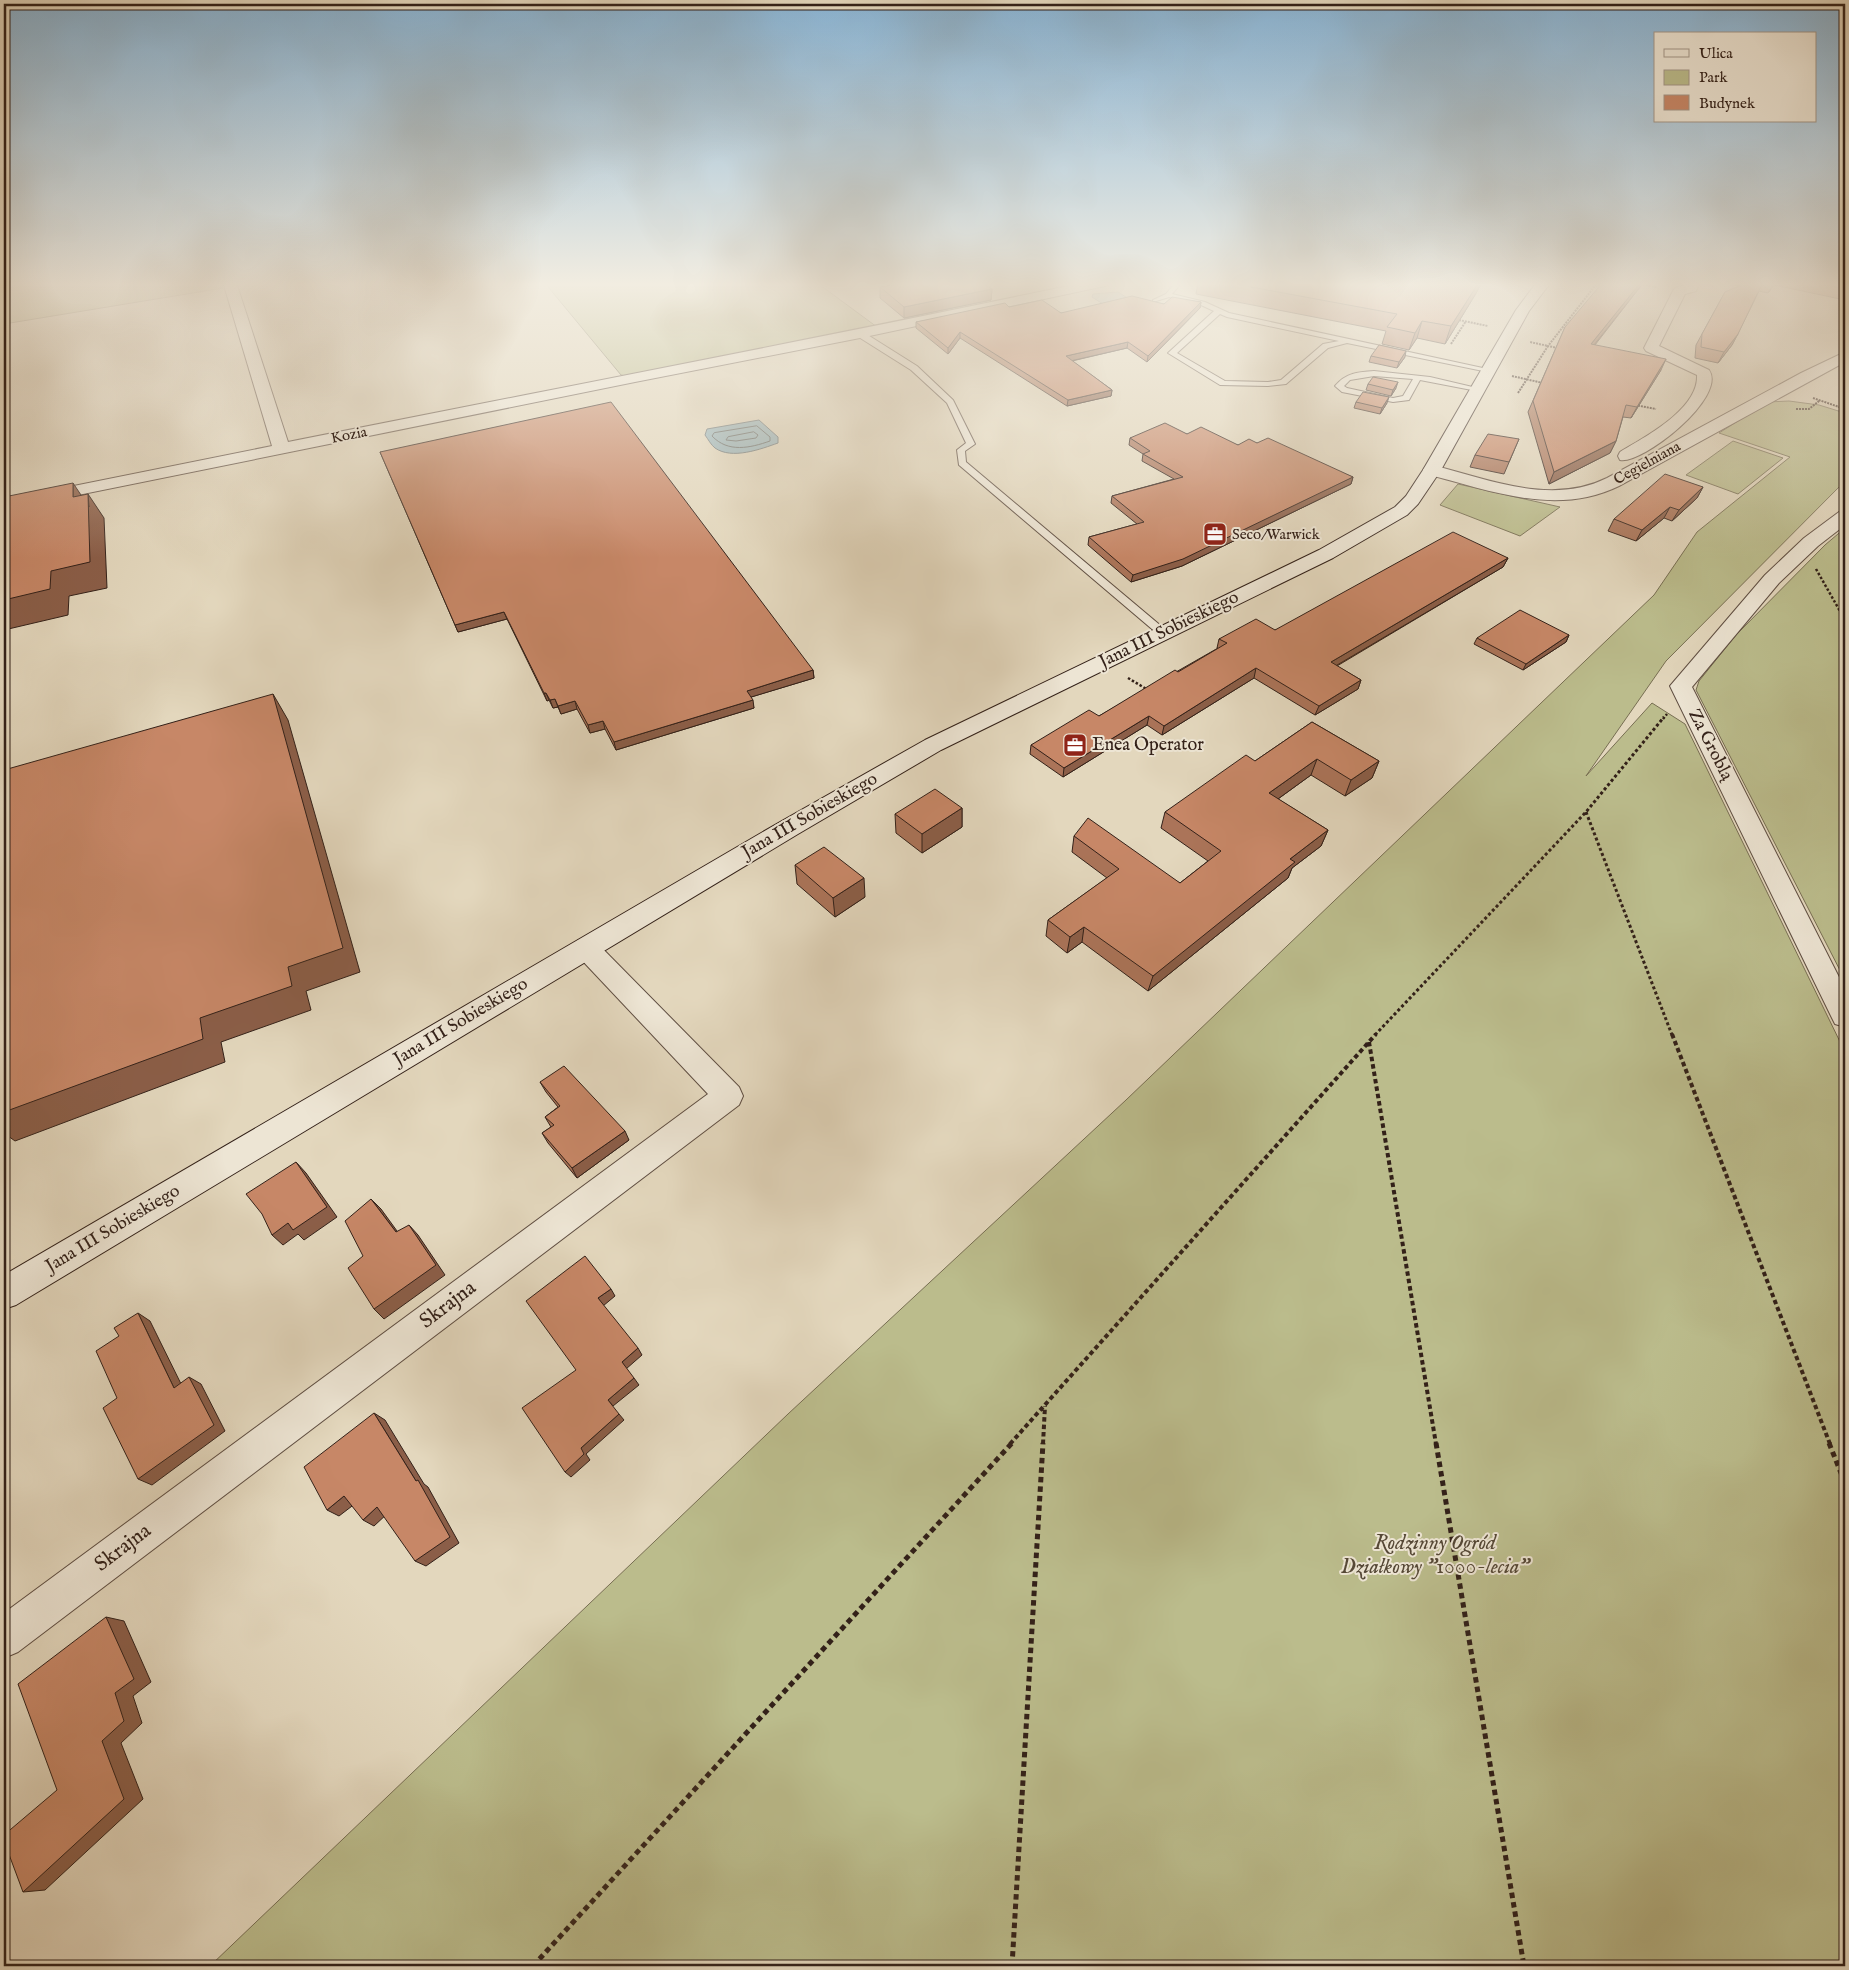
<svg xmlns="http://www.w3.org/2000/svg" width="1849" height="1970" viewBox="0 0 1849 1970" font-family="'IM FELL English',serif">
  <rect width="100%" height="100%" fill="#e3d7bd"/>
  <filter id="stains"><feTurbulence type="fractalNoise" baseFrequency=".004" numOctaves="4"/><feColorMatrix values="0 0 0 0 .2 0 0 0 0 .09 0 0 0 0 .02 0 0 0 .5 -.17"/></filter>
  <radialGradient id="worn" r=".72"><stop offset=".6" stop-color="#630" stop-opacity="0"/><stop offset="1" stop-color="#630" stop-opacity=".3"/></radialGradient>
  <!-- green -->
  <path fill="#bbbc8c" stroke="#776e52" d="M4,282H221L223,288L4,324Z
    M544,282H816L877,327L626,376L621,375Z
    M1789,401L1819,405L1845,413V481L1666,661L1586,776L1652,703L1685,724L1845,1052V1966H210L788,1414L1126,1100L1654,595L1697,532L1790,457L1719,433L1768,402Z
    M1733,441L1783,458L1738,494L1686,475Z
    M1458,484L1560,507L1520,536L1440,505Z
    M1845,528V980L1696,690L1699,681L1736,635L1825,545Z"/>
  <!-- water -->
  <path fill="#9bb6bc" stroke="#717a7b" d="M1118,292L1129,299L1103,304L1092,297L1093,294Z
    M759,420L778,437V443C761,449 732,460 715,448C711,445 708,439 705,435L707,429Z"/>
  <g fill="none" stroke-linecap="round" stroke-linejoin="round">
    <!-- shore -->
    <path stroke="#676c6a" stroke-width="1" d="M757,426L770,437V441C750,448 728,453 712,436L714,433Z
      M754,432L758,435L756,438L736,441L726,440L728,437Z"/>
    <!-- lane casing -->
    <g stroke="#5f4e42" stroke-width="2">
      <path id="lane" d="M1176,282H1182L1172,294L1205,302L1229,313L1492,370L1488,372L1347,343L1328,348L1286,384L1268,386L1220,385L1168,353L1214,311L1201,305L1169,297L1153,302V300L1166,294ZM1220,314L1227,317L1339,341L1323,344L1281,380L1268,382L1225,381L1177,353Z
        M857,332H863L917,366L953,400L975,444L965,451L966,462L1167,631V635H1159L959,465L957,450L966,443L947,403L911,370L857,336Z
        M1374,371L1430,377L1481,389L1477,391L1420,380L1409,400L1393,402L1342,392L1335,386C1346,373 1358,372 1374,371ZM1374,376L1413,379L1403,396L1393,398L1347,388L1344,386L1350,380Z"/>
    </g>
    <!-- street casing -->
    <g stroke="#5f4e42" stroke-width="2">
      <path id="street" d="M223,282H236L288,442C554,389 821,338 1087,282H1112L1105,286L860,338L635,382L4,510V500L272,446Z
        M1687,282H1700L1696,291L1685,294L1659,346L1709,370C1728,397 1642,465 1620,460L1618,456L1620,452C1645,437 1699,409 1697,375L1646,351L1644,348L1673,291L1675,288L1685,285Z
        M1845,352V362L1619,486C1556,517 1489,490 1426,474L1423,470L1426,466L1432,465C1488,479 1551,506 1607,478L1801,373Z
        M1845,511V525L1818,546L1779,583L1692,687L1845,989V1027L1835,1024L1831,1016L1670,686L1765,575L1804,538L1839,512Z
        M586,938L595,941L739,1087L743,1096L739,1105L18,1652L4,1658V1613L708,1094L577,955L573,948L577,941Z"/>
    </g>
    <!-- secondary casing -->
    <g stroke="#332119" stroke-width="2">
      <path id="secondary" d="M1537,282H1551L1529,311L1441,470L1418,504L1407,515L1333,558L941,750L798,834L16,1305L4,1309V1275L780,822L925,740L1319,550L1395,507L1406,496L1423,470L1516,310Z"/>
    </g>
    <!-- path-far4 -->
    <path stroke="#332119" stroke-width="2" stroke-dasharray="2 1" stroke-linecap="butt" d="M1631,282L1657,287
      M1459,320L1488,326
      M1451,344L1466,321
      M1558,348L1548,346L1598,282
      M1512,376L1543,383
      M1518,393L1548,346L1530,342
      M1813,398L1845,409
      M1635,405L1656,409
      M1796,409H1809L1819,401"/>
    <!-- path-far3 -->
    <path stroke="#332119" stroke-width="2.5" stroke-dasharray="2.5 2" stroke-linecap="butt" d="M1816,569L1845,620
      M1128,678L1148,690
      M1663,719L1667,714"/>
    <!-- path-far2 -->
    <path stroke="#332119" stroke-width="3" stroke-dasharray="3 2.5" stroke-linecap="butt" d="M1586,812L1672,1035
      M1375,1035L1586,812L1664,717"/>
    <!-- path-far1 -->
    <path stroke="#332119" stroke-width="4" stroke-dasharray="4.5 3" stroke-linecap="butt" d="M1672,1034L1830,1444
      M1369,1042L1436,1444
      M1010,1444L1376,1034
      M1043,1444L1045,1406"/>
    <!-- path -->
    <path stroke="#332119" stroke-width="5" stroke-dasharray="5.5 4" stroke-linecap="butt" d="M1436,1443L1524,1966
      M1829,1443L1845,1483
      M533,1966L1012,1443
      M1012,1966L1043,1443"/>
    <!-- lane -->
    <use href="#lane" fill="#ede5d4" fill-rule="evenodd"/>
    <!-- street -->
    <use href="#street" fill="#ede5d4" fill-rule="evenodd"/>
    <!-- secondary -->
    <use href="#secondary" fill="#ede5d4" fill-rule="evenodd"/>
  </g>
  <!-- wall -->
  <path fill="#ab7459" stroke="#332119" d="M1198,282H1482L1475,295L1445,344L1417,338L1409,350L1382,344L1386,331L1196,294Z
    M1644,282L1595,345L1661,370L1631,418L1623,417L1616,441L1610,453L1549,484L1528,412L1565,327Z
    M1721,282H1845V300L1774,285L1768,293L1759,291L1732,345L1718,363L1695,358L1696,345L1725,292L1739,286Z
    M880,287L992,289L991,300L904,318L880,298Z
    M1201,302L1200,308L1147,362L1127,348L1072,361L1112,390L1111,396L1067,406L960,338L948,354L916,328V322L1009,307L1061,313L1164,304Z
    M1371,356L1405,357L1397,368L1369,362Z
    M1368,384L1396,388L1391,396L1366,390Z
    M1356,402L1387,403L1380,414L1354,408Z
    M1187,434L1238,445L1257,443L1353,477L1351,484L1182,566L1131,582L1088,545L1089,537L1137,524L1111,503L1112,496L1174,479L1142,461L1143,454L1129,445L1130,438Z
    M1519,439L1504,474L1470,467L1475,455Z
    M380,452L813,670L814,678L751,697L754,708L616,750L605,729L590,733L577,709L561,714L558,707L553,708L549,700L547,701L507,619L458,632Z
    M1703,487L1697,498L1672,521L1664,518L1636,541L1608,531L1614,519Z
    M1508,558L1503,567L1337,666L1361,680L1358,689L1315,715L1254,678L1162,735L1147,725L1063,777L1030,754L1031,745L1099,716L1218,648H1217L1219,639L1275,630Z
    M1569,635L1566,642L1523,670L1474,644L1477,638Z
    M1312,722L1379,761L1372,778L1345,796L1311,775L1278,799L1328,830L1321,846L1292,868L1288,878L1148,991L1082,942L1067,953L1046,936L1048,920L1107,878L1072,852L1074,836L1180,883L1208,861L1161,828L1165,812L1255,761Z
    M962,808V827L922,853L896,833L895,814Z
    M795,865L865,897L835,917L797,884Z
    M540,1082L629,1140L577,1178L548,1143L542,1133L551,1127L545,1117L558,1107L546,1092Z"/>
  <!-- shaded-wall -->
  <path fill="#8b5e48" stroke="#332119" d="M1479,282H1482L1475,295L1445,344L1451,326Z
    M1641,282H1644L1586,355L1591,344Z
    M1775,282H1776L1768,293L1774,283Z
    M992,289L991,300L904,318V307Z
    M1201,302L1200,308L1147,362L1148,356Z
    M1422,321L1417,338L1409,350L1415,333Z
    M960,332V338L948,354V348Z
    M1738,334L1732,345L1718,363L1724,352Z
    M1128,342L1127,348L1066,362V356Z
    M1406,351L1405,357L1397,368L1399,362Z
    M1666,359L1661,370L1631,418L1637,407Z
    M1398,382L1396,388L1391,396L1393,390Z
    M1112,390L1111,396L1067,406L1068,400Z
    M1389,397L1387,403L1380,414L1382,408Z
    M1616,441L1610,453L1549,484L1554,472Z
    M1353,477L1351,484L1182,566L1131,582L1133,575Z
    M73,483L89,507L88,494L104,518L107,588L69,596L68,615L4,630V600L51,571L73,497Z
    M1703,487L1697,498L1672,521L1679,510Z
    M1670,507L1664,518L1636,541L1642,530Z
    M1508,558L1503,567L1327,671L1331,662Z
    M504,612L507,619L458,632L455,625Z
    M1569,635L1566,642L1523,670L1526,664Z
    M1256,668L1254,678L1162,735L1164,726Z
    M813,670L814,678L748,698L747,691Z
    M1361,680L1358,689L1315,715L1319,706Z
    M544,693H546L549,700L547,701Z
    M273,694L288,720L360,972L306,991L311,1010L221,1042L225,1062L15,1141L4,1133V1112L200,1018L288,967Z
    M555,699L558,707L553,708L550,700Z
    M753,700L754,708L616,750L614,742Z
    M575,701L577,709L561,714L558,706Z
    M1149,716L1147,725L1063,777L1064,768Z
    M603,721L605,729L590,733L588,725Z
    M1317,759L1311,775L1264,809L1269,793Z
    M1379,761L1372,778L1345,796L1351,780Z
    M962,808V827L922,853V834Z
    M1328,830L1321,846L1292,868L1288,878L1148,991L1153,976L1290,859Z
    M864,878L865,897L835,917L833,898Z
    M1084,927L1082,942L1067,953L1070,937Z
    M625,1131L629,1140L577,1178L572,1168Z
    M296,1162L306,1173L337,1217L304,1240L298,1234L283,1245L272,1235Z
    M371,1199L381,1209L405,1242L396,1232Z
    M409,1225L418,1235L445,1275L384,1319L374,1309Z
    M611,1289L615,1296L603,1306L598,1298Z
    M138,1313L150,1321L186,1394L174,1388Z
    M638,1348L642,1355L626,1369L622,1362Z
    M189,1377L201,1384L225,1431L152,1485L138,1479Z
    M634,1378L639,1385L613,1406L608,1400Z
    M374,1413L385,1420L424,1484L428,1487L459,1543L426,1566L415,1561L416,1481Z
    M619,1414L624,1420L586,1454L590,1460L571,1477L565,1472L581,1448Z
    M344,1496L356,1503L339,1516L327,1510Z
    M377,1507L388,1513L374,1526L363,1520Z
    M106,1617L124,1621L151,1682L133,1696L142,1723L121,1743L143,1799L45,1890L23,1892L102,1741L115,1693Z"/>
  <!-- building -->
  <path fill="#c78767" stroke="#332119" d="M910,282H981L992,289L904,307L880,287Z
    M1224,282H1479L1451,326L1422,321L1415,333L1387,327L1397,314Z
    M1603,282H1641L1591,344L1666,359L1637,407L1626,405L1616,441L1554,472L1533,401L1565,327Z
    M1749,282H1763L1738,334L1724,352L1701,347L1702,334L1725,292Z
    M1813,282H1845V289Z
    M1132,296L1164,304L1172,297L1201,302L1148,356L1128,342L1066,356L1112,390L1068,400L960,332L948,348L916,322L1005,303L1009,307L1042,300L1061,313Z
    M1379,345L1406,351L1399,362L1371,356Z
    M1373,377L1398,382L1393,390L1368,384Z
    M1363,392L1389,397L1382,408L1356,402Z
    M611,402L813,670L747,691L753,700L614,742L603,721L588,725L575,701L558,706L555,699L550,700L546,693H544L504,612L455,625L380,452Z
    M1165,423L1187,434L1201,427L1238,445L1249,439L1257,443L1268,438L1353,477L1183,559L1133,575L1089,537L1144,522L1112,496L1183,477L1143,454L1150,451L1130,438Z
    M1488,434L1519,439L1509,462L1475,455Z
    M1665,474L1703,487L1679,510L1670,507L1642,530L1614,519Z
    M73,483V497L88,494L90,562L51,571L50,589L4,600V497Z
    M1453,532L1508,558L1331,662L1361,680L1319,706L1256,668L1164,726L1149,716L1064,768L1031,745L1089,710L1099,716L1175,670L1178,672L1227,643L1219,639L1256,619L1275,630Z
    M1520,610L1569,635L1526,664L1477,638Z
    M273,694L343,948L288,967L292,986L200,1018L203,1039L4,1112V770Z
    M1312,722L1379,761L1351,780L1317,759L1269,793L1328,830L1290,859L1295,862L1153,976L1084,927L1070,937L1048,920L1119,869L1074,836L1088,818L1180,883L1221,851L1165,812L1246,755L1255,761Z
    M935,789L962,808L922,834L895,814Z
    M824,847L864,878L833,898L795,865Z
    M564,1066L625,1131L572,1168L542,1133L554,1125L545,1117L560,1106L540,1082Z
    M296,1162L327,1207L293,1230L288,1223L272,1235L262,1214L246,1194Z
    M371,1199L396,1232L409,1225L436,1265L374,1309L348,1268L363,1256L345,1221Z
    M585,1256L611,1289L598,1298L638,1348L622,1362L634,1378L608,1400L619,1414L581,1448L584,1454L565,1472L522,1408L576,1370L526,1301Z
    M138,1313L174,1388L189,1377L214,1425L138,1479L103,1408L117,1398L96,1351L119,1336L114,1328Z
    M374,1413L416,1481L418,1480L450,1537L415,1561L377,1507L363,1520L344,1496L327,1510L304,1467Z
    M106,1617L134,1679L115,1693L124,1721L102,1741L124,1799L23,1892L4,1841V1835L57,1790L18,1684Z"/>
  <!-- sky -->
  <linearGradient id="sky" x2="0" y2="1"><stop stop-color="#89b5d6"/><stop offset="0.51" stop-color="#f2ede1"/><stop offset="1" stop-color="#f2ede1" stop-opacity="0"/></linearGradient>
  <rect width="1849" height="558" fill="url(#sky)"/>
  <!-- icons -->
  <defs>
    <g id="office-square" transform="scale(1.25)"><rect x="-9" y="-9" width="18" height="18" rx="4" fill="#8f2418" stroke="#ede5d4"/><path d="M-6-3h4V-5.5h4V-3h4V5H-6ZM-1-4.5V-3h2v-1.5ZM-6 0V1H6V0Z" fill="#fff"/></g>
  </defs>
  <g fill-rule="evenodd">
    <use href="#office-square" x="1215" y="534"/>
    <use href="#office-square" x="1075" y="745"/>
  </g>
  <g text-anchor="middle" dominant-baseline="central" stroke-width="4" stroke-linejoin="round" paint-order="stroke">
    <!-- far-street labels -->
    <g font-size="15" fill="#332119" stroke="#ede5d4">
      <text transform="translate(349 435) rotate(-11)">Kozia</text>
      <text transform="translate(1647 463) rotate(-29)">Cegielniana</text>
    </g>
    <!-- far-poi labels -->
    <g font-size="15" fill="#332119" stroke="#ede5d4" text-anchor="start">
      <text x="1232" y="534">Seco/Warwick</text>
    </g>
    <!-- street labels -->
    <g font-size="18" fill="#332119" stroke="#ede5d4">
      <text transform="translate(1169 630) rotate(-26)">Jana III Sobieskiego</text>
      <text transform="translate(1710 745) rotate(63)">Za Groblą</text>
      <text transform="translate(810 816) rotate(-30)">Jana III Sobieskiego</text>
      <text transform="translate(461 1022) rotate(-31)">Jana III Sobieskiego</text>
      <text transform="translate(113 1229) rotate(-31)">Jana III Sobieskiego</text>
    </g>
    <!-- poi labels -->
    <g font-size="18" fill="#332119" stroke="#ede5d4" text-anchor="start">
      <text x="1092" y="745">Enea Operator</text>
    </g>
    <!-- near-street labels -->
    <g font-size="21" fill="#332119" stroke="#ede5d4">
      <text transform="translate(448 1305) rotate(-37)">Skrajna</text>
      <text transform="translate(123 1548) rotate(-37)">Skrajna</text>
    </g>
    <!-- near-park labels -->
    <g font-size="21" font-style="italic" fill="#554836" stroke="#ede5d4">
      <text x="1435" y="1543">Rodzinny Ogród<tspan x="1435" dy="24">Działkowy "1000-lecia"</tspan></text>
    </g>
  </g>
  <!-- margin -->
  <rect width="1849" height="1970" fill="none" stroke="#e3d7bd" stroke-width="20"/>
  <rect x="5" y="5" width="1839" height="1960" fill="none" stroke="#332119" stroke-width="2.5"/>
  <rect x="10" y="10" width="1829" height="1950" fill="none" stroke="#332119"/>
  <!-- legend -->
  <rect x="1654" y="32" width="162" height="90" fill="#ede5d4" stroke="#a39789"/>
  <rect x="1664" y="49" width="25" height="8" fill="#ede5d4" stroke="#a39789"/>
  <text x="1699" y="58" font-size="15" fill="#332119">Ulica</text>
  <rect x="1664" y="70" width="25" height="15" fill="#bbbc8c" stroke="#a39789"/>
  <text x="1699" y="82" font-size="15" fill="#332119">Park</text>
  <rect x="1664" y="95" width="25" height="15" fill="#c78767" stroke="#a39789"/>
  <text x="1699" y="108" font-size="15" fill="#332119">Budynek</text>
  <rect width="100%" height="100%" filter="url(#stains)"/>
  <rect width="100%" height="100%" fill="url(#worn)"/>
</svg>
